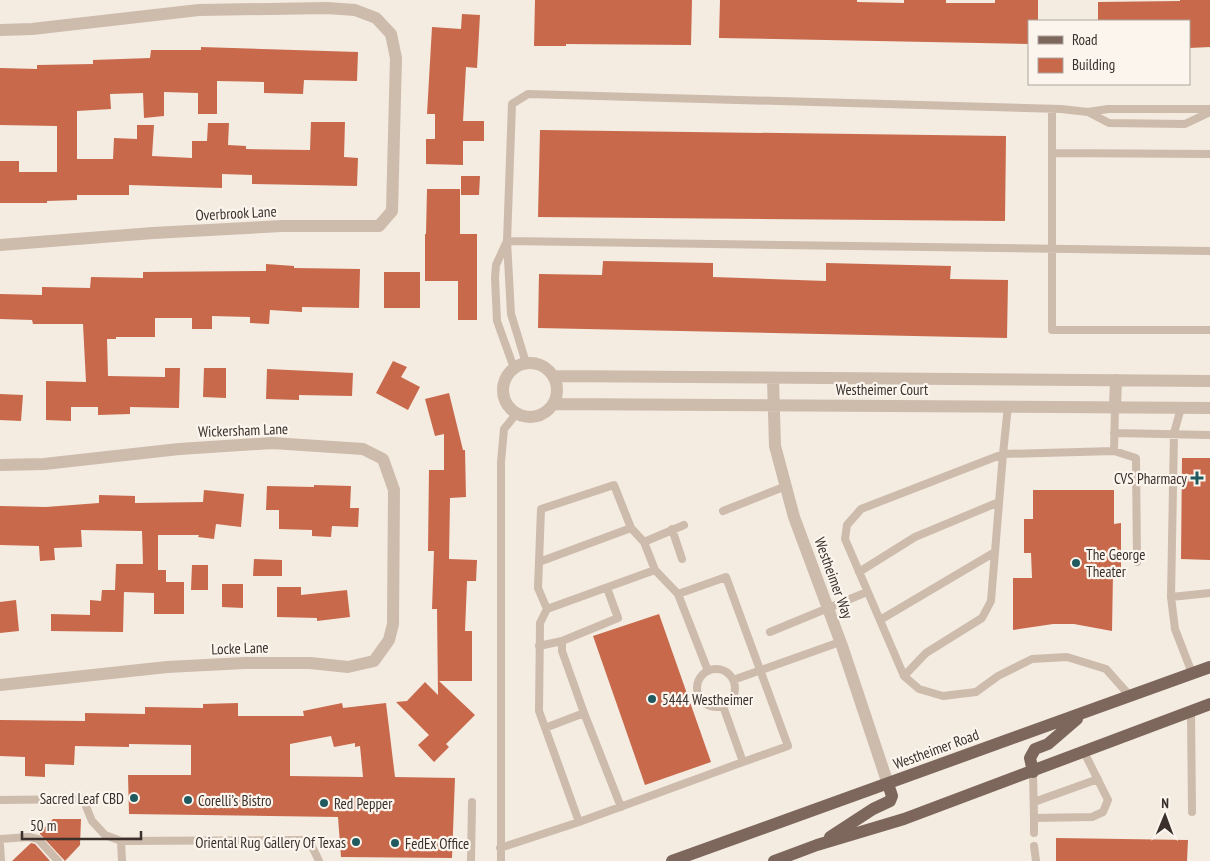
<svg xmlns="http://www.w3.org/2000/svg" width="1210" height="861" viewBox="0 0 1210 861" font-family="'PT Sans Narrow',sans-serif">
  <rect width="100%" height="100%" fill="#f4ebe1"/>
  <!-- building -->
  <path fill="#c8694b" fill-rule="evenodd" d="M535,0H692L691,45L566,44V46H534Z
    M720,0H857V2L904,3V0H946V3H995V0H1038V21H1029V44L719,38Z
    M1180,0H1210V47L1189,48V21H1098V2L1180,1Z
    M462,14L480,15L477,68L466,67L463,121H484V141H463V165L426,164V139H435V114H427L432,27L461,29Z
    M201,47L358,52L357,81L304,80L303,94L264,93V82L217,81V114H198V93L164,92V116L144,118L143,93L110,94L111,109L77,111V159H113L114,138L137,139V125H154L152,156L192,158V141H207L208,123H229L228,145L246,146V149L310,150L311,122H345L344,157L358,158L357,186L252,184V175L222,174V188L129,185V195H77V200L47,201V203H0V161H19V172H57V126L0,125V68L37,69V65L93,64V60L150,58L151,50H201Z
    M540,130L1006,136L1005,221L538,217Z
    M461,176H480L479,195H461Z
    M427,189H460V234H477V320H458V281H425V234H426Z
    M603,261L713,263V277L826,281V263L951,266L950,279L1008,280L1007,338L538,328L539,274L602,275Z
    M266,264L294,266V268L360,269L359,308L302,307V312L270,310L269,324L250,323V317L212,316V329H192V318H155V337H116V339H107L108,376L165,377V368H180L179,408L130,407V414L98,415V407H71V421L46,420V381L86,382L83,324H33L32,320L0,319V294L42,295V287L90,288L91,277L143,278V272L266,271Z
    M384,272H420V308H384Z
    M393,361L407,367L401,377L420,387L408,410L376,393Z
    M204,368H226V398L203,397Z
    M267,369L353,373L352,396L299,395V400L266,399Z
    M449,393L463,450H465L466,497L450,498L449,559L477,560L476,581H467L465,631H472V681H439L475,715L446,744L449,747L434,762L418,745L429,735L396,702L407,701L425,682L438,695L437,609H432L434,551H428L429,470H444V434L435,436L425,399Z
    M0,394L23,395L21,421L0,420Z
    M1182,458H1210V560L1181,559Z
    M314,485L351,486L350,508H359L358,527L332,526L331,537L312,536V530L279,529V510H266L267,486L314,487Z
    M204,490L244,494L241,527L216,524L214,539L198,537L199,535H158V570H166V582H184V614H154V593L124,592L123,632L51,631V614L90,615V600L101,601L102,590H115L116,564H143L142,531L81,530L82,547L54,548L55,560L40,561L39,546L0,545V506L46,507L99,503V495L135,496V503L203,502Z
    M1033,490H1114V524L1121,523V573H1113L1112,631L1074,624H1053L1013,630V578H1032L1031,553H1024V519H1033Z
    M254,559L282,560V576H253Z
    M192,565H208V590H191Z
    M222,584H243V608L222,607Z
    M277,587H301V595L347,590L350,617L317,621V618L277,617Z
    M16,600L19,631L0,633V602Z
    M659,614L711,762L645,785L593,636Z
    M238,703V716H304L303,711L342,703L343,708L386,703L395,777L455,778L452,858L341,857L338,817L129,814L128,775H191V745L129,744V747L75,746L74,765L45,764V777L25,776V757L0,756V720L85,721V713L145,714V707L203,708V704ZM331,736L334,747L355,743V747L360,746L363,777L290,776V744Z
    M53,819H81L80,845L65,861L40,834V832Z
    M1056,838L1188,840L1187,861H1056Z
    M31,843L35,844L50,861H12Z"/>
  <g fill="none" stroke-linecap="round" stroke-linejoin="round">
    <!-- lane -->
    <path stroke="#cdbbac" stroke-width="8" d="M1052,109V330H1210
      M1088,112L1109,123L1185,124L1210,112
      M1052,153L1210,154
      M507,241L1210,251
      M507,241L496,265L495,278L497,321L514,368
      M526,363L511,314L507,241L512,104L528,94L1061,109L1088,112L1108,109H1210
      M1008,406L1003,454L861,509L847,525L845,539L904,676L919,689L943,696L976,692L998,676L1032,659L1067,657L1106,669L1130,696
      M1181,408L1174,433L1171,597L1210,593
      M1114,433L1210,435
      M1114,451L1115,407
      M723,511L786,486
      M672,529L682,559
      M644,542L684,525
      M539,562L631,528
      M859,572L915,537L999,502
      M678,594L726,577L788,746L743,762
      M1171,597L1175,629L1192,673
      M547,609L655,570
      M880,620L995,552
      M770,632L867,592
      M562,641V651L584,713L621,807
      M539,646L562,641L618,618L607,588
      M697 688a19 19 0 1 1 38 0a19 19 0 1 1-38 0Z
      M708,671L678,594L655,570L644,542L631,528L614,485L541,509L538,588L547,609L540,623L539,711L579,822L743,762L723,706
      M904,676L926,653L982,618L991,601L1003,454L1114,451L1136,458L1137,562
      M733,680L840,642
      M1191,712L1192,812
      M545,728L584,713
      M1033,772L1034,818L1092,817L1103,812L1108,800L1084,752
      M0,800L83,799L92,821L105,835L121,841L309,840L319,861
      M1034,802L1098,779
      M1034,833V818
      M0,839L29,837L38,839L58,861
      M121,841L122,861
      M0,845L1,861
      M1034,846L1036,861
      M500,848L579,822
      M471,861L472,802
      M501,861V462L504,429L517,413"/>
    <!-- street -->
    <path stroke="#cdbbac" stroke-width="12" d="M0,30L32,29L199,10L327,8L355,10L376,18L391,34L396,58L392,211L379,226H282L153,233L0,245
      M503 390a27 27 0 1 1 54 0a27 27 0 1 1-54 0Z
      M553,376L1210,381
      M773,379L775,446L794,517L842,646L888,784
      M553,404L1210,408
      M1115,407L1116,380
      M0,465L44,464L179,449L272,443L363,449L383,459L394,490L393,624L389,640L374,661L348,667L310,663H245L167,667L0,685"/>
    <!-- primary -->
    <path stroke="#7d675c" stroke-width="12" d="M1033,772L1030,758L1035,749L1048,744L1077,719
      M830,837L873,809L890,801L892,796L888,784
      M672,861L1210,667
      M774,861L817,845L904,819L1210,704"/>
  </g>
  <!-- markers -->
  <g fill="#1f5a5e" stroke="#fbf5ee" stroke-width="2">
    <path d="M1194.5 470.5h5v5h5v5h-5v5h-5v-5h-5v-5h5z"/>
    <circle cx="1076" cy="563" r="5"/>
    <circle cx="652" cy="699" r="5"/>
    <circle cx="134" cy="798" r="5"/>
    <circle cx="188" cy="800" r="5"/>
    <circle cx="324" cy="803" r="5"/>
    <circle cx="356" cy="842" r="5"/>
    <circle cx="395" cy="843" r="5"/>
  </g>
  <g text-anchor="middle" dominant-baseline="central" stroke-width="4.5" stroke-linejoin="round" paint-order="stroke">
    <!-- street labels -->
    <g font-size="15" fill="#3b302b" stroke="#fbf5ee">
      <text transform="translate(236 213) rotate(-3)">Overbrook Lane</text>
      <text x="882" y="389">Westheimer Court</text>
      <text transform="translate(243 430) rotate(-2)">Wickersham Lane</text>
      <text transform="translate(834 578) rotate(70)">Westheimer Way</text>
      <text transform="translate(240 648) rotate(-2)">Locke Lane</text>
      <text transform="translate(936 749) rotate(-20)">Westheimer Road</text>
    </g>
    <!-- poi labels -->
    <g font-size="15" fill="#3b302b" stroke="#fbf5ee" text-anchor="start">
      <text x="1187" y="478" text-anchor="end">CVS Pharmacy</text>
      <text x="1086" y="554">The George<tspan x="1086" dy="17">Theater</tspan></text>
      <text x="662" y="699">5444 Westheimer</text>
      <text x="124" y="798" text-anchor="end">Sacred Leaf CBD</text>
      <text x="198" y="800">Corelli’s Bistro</text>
      <text x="334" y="803">Red Pepper</text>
      <text x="346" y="842" text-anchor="end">Oriental Rug Gallery Of Texas</text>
      <text x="405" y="843">FedEx Office</text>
    </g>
  </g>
  <!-- legend -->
  <rect x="1028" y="20" width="162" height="65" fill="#fbf5ee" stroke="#aea6a0"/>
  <rect x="1038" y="36" width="25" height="8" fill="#7d675c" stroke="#aea6a0"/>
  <text x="1072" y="45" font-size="15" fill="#3b302b">Road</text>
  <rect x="1038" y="58" width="25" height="15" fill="#c8694b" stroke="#aea6a0"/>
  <text x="1072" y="70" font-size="15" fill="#3b302b">Building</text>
  <!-- north arrow -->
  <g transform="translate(1165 816) rotate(1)" stroke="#fbf5ee" stroke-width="4" paint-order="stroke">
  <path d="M0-4L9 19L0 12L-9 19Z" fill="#3b302b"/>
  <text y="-8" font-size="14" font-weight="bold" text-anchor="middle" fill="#3b302b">N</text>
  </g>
  <!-- scale -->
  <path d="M22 831v8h119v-8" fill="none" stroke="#3b302b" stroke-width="2.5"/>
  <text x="30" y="831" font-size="15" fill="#3b302b" stroke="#fbf5ee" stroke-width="4" paint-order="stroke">50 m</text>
</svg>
